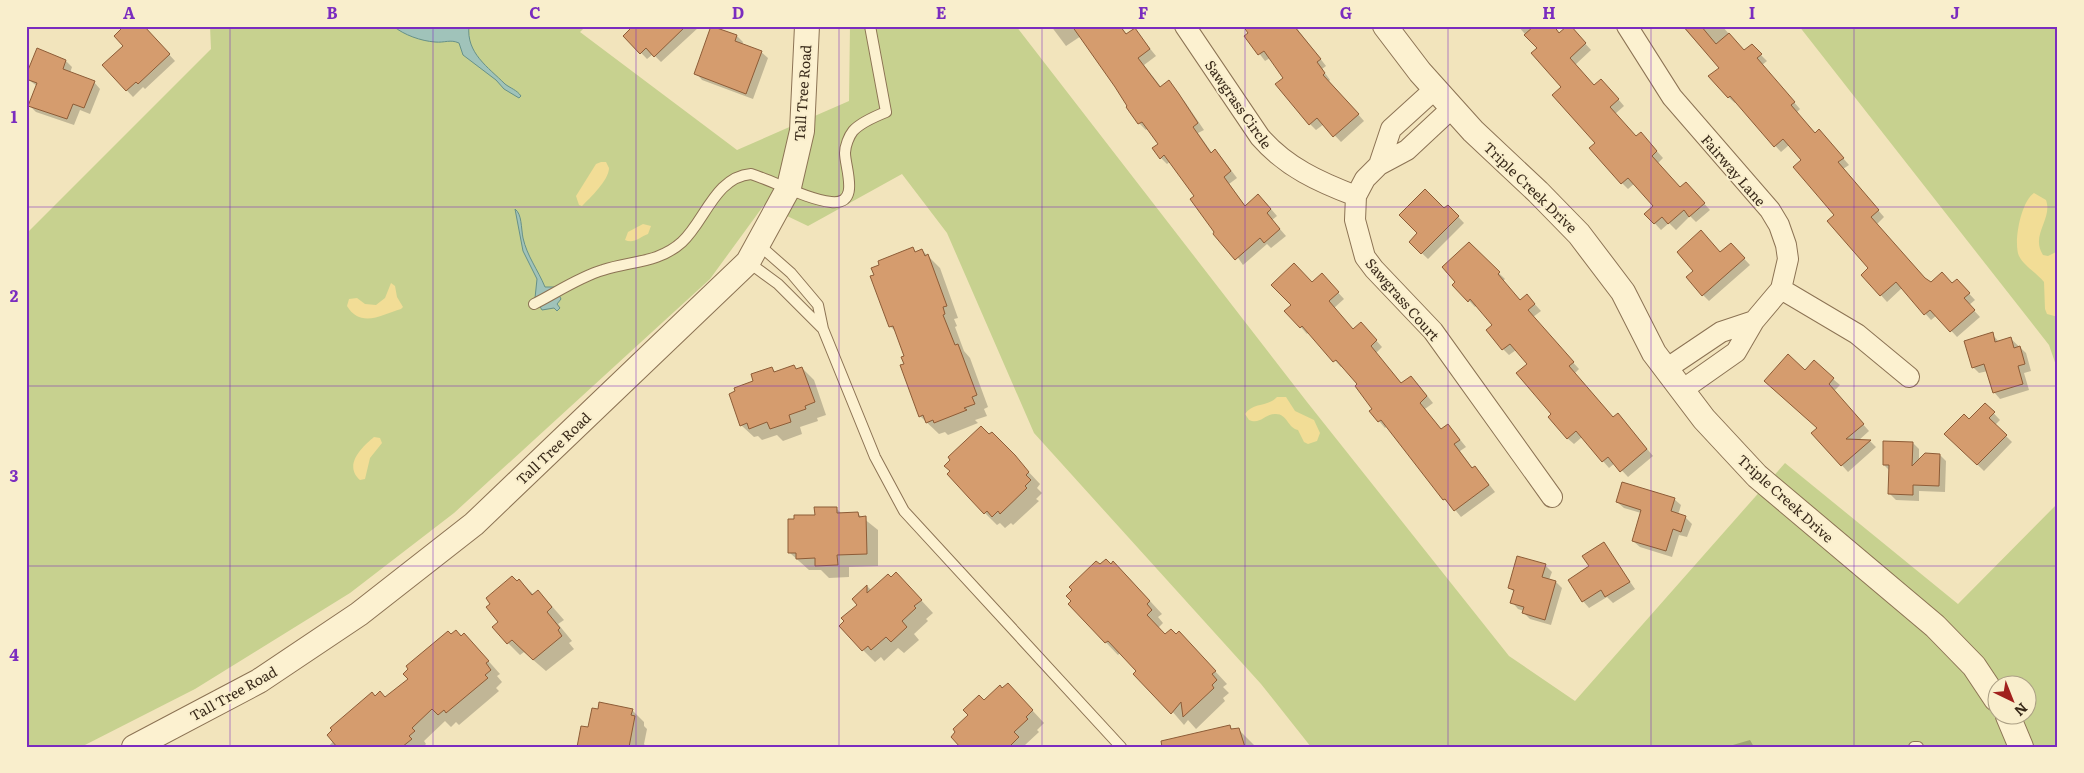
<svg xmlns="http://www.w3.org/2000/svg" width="2084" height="773" viewBox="0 0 2084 773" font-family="Literata,serif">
  <rect width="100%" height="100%" fill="#f2e4bc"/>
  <!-- green -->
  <path fill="#c7d18f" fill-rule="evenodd" d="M210,26H586L580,32L737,150L849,101L850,26H1016L1307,402L1509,656L1575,701L1785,463L1958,604L2058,503V747H1311L1261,684L1034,433L947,233L902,174L808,226L764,205L710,279L454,513L350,593L195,689L81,747H26V234L211,49ZM1996,686H2026V716H1996Z
    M1799,26H2058V371L2049,345Z"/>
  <!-- sand -->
  <path fill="#f2dd96" d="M601,162H606L609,168C609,180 590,198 582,206L579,205L576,196L596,164Z
    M2034,193L2046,200C2053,219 2030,235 2043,255L2048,256L2058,251V317L2047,314L2045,309L2044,282C2037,273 2024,266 2019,256C2013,243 2021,201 2034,193Z
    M643,224L651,226L648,234C640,237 634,244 625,240L628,232Z
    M391,283L395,286L397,297L403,307L401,309C383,314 361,329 347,306L349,299L357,298L365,304L376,305L385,298Z
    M1277,397H1286L1295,411L1314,420L1320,433L1317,441L1308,444L1304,442L1298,430C1288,428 1287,414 1276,414C1265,413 1261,425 1249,420L1245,414C1253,402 1268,407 1277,397Z
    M374,437L380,438L382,443L370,458L365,479L360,480C343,465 362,447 374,437Z"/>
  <!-- water -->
  <path fill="#a0c3ba" stroke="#679188" d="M393,26H469C466,53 488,67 505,84C510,88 517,90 521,96L519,98L504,89L496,80L463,55L459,43C450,39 445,43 435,42C421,41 404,35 393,26Z
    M515,209C522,214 521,228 523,238C527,256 538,270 545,287H555L561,299L557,304L560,308L557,311L554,308L542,310L535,298L537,279L523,251Z"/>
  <!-- shadow -->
  <path fill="#0003" d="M143,26L175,61L145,89L143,87L133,97L103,65Z
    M635,26H698L699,27L661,62L653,54L647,59L625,36Z
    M1051,26H1121L1127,35L1135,30L1156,56L1144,65L1161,87L1168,82L1185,102L1204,130L1198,133L1212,153L1215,151L1221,157L1237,178L1229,184L1246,207L1265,202L1277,216L1272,220L1286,236L1271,248L1267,244L1243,265L1171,161L1167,164L1161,158L1159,144L1148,128L1146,130L1139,123L1127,107L1129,106L1081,36L1066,46Z
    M1245,26H1295L1326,66L1322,69L1330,80L1329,81L1364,121L1341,142L1324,124L1316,130L1310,124L1285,79L1270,58L1265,61L1246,36L1250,34Z
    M1518,26H1553L1560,34L1575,32L1591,50L1575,65L1595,87H1608L1624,106L1615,114L1636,138L1647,140L1663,158L1658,163L1680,189L1692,190L1710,210L1696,222L1690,216L1676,230L1669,223L1661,230L1646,214L1655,206L1635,183L1628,189L1622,183L1538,49Z
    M1682,26H1722L1744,51L1758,52L1767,61L1762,65L1800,109L1797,112L1815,134L1825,137L1849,165L1843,169L1884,217L1877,224L1926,280L1931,284L1963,287L1975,300L1969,305L1980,317L1957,337L1937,315L1931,320L1902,288L1887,302L1863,275L1870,269L1802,161L1789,145L1781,152L1736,102L1735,103L1728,97L1720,68Z
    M737,36L743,42L742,45L761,52L768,58L753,99L702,80L696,73Z
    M66,61L72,67L70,73L94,82L100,89L90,114L80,110L74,125L36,112L29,105L37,86L26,78Z
    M1448,206L1464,223L1428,259L1410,242Z
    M1469,244L1505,279L1503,281L1520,301L1533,302L1541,311L1533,317L1579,369L1575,373L1613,418L1624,421L1653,456L1628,477L1615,463L1609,468L1582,437L1574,444L1567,438L1552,414L1529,364L1516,350L1509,355L1503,349L1487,330L1494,325L1477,305L1475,307L1454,285L1457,282Z
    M913,249L916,253L922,250L940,268L958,318L954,319L957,326L955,327L964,351L970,358L988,407L984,409L987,416L975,420L978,423L948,435L945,432L939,434L920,416L906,365V357L897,333L890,326L875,275Z
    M1737,251L1750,265L1709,301L1703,295L1720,254Z
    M1322,275L1344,299L1334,308L1353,330H1367L1382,347L1376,353L1402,384L1417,383L1433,403L1425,409L1441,430L1448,426L1454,432L1466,447L1460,451L1473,469L1475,468L1481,474L1495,492L1461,517L1387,426L1385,428L1379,421L1374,409L1359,384L1343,366L1341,367L1309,332L1307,334L1286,311Z
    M1992,334L1999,342L2010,338L2026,353L2031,371L2024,373L2029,390L2000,399L1994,392L1988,371L1979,373L1973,367Z
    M794,367L797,370L802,368L814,380L826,415L817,418L818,421L800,427L802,434L783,441L777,435L762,440L758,436L754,437L741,425L755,382L772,368L776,373Z
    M1805,371L1833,379L1840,385L1834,391L1869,431L1858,441H1870L1876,447L1848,472L1813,433L1818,429Z
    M1985,404L2000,420L1995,425L2012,442L1984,471L1946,434L1969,421Z
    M992,433L1040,484L1037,488L1042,493L1036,499L1039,501L1013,525L1011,523L1005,528L1000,523L997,525L985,513L990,436Z
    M1913,443L1919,449V461L1940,455L1946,461L1945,492L1919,491V501L1896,500L1889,493L1890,471L1884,465Z
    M1674,499L1681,505L1678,515L1685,517L1692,524L1687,537L1679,535L1672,557L1640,547L1633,541L1641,513L1624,508L1617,502Z
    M836,508L842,514H858L878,530V566L849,567V577L829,578L821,570H809L790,553L816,516Z
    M1604,544L1635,589L1613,603L1607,597L1589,608L1583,601L1591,566Z
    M1545,565L1552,572L1549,580L1556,582L1562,588L1551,625L1530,619L1524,613V611L1518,609L1512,602L1514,592L1509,587Z
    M1126,575L1162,614L1158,617L1163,623L1158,628L1165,636L1191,645L1227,684L1223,687L1229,693L1223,698L1225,701L1196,729L1188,720L1184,725L1121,652L1118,655L1069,604Z
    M519,580L534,595L538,592L550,604L564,620L558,624L572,641L569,643L574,649L546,671L524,652L520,655L508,643L500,622Z
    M867,586L872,591L908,586L933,613L926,619L928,621L914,634L919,640L904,653L898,648L884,661L881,657L875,662L863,650L858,605L853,599Z
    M456,631L476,647L500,674L497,676L502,682L496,688L499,691L459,725L456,722L451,727L445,721L424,741L426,744L423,747H328L375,697L386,698L409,679Z
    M1020,697L1044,723L1037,730L1039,732L1025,745L1027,747H962L984,701Z
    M632,710L644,722V726L647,729L644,744L646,747H579L589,729Z
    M1230,727L1233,730L1238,729L1256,747H1189Z
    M1750,740L1754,747H1726Z"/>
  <!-- building -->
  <path fill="#d59c6e" stroke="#8d5c37" d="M124,26H144L170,54L138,84L136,82L126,91L102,65L123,46L114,36Z
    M633,26H686L654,57L646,48L640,54L623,36Z
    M711,26L737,35L735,41L762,51L746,94L694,74Z
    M1072,26H1120L1126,34L1135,28L1150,49L1138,58L1160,87L1169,80L1179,94L1198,123L1193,127L1211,153L1215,149L1231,171L1224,177L1245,206L1258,194L1271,209L1267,213L1280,229L1264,243L1260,238L1235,260L1213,234L1214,232L1190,199L1194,196L1164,155L1160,159L1152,148L1158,144L1142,122L1138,124L1126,107L1127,106L1115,87Z
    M1243,26H1294L1321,59L1317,62L1325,73L1323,75L1359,114L1333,137L1317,118L1309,125L1275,84L1283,78L1264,51L1258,55L1244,36L1248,33Z
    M1534,26H1554L1559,33L1567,26H1571L1586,43L1570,58L1594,85L1601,79L1619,99L1610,107L1636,136L1641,132L1657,151L1652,156L1680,187L1686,182L1705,203L1689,217L1684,210L1668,224L1662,217L1654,224L1644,214L1653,206L1628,178L1621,184L1589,148L1595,143L1552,95L1561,87L1531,53L1537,48L1524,35Z
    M1683,26H1701L1716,44L1729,33L1744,50L1752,44L1762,54L1757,58L1795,102L1791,105L1815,133L1819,129L1844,158L1838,162L1879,210L1871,217L1925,278L1931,282L1942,272L1952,283L1957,279L1970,293L1964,298L1975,310L1950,332L1930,310L1924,315L1896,282L1880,296L1861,275L1868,268L1827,221L1834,215L1793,167L1801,160L1783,139L1774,147L1730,96L1728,98L1708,76L1719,68Z
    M37,48L66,60L63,69L95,81L84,108L73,104L67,119L28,106L37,83L26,79V75Z
    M1425,189L1444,208L1448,205L1459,216L1421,254L1409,242L1417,233L1399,215Z
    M1701,230L1720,252L1731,243L1745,258L1702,296L1686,277L1693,271L1677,252Z
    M1469,242L1500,272L1498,274L1520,300L1527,294L1535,304L1528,310L1574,362L1569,366L1613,417L1618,413L1647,449L1620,472L1608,457L1602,462L1576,431L1567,439L1548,417L1551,414L1516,373L1527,364L1510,344L1502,350L1486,330L1492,325L1470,299L1468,302L1452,285L1455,282L1442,267Z
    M913,247L915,252L922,249L925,256L928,254L947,306L943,307L945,314L943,315L955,345L958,344L977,395L972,397L975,404L964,408L967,410L934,423L933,420L926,423L923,415L919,417L900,365L904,364L901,357L904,356L893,326L889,327L870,276L874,275L871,268L879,265L878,261Z
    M1294,263L1312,282L1322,273L1339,292L1329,301L1353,329L1361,322L1377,340L1371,346L1401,383L1411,376L1427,396L1420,403L1441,429L1448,424L1460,440L1454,444L1472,468L1475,466L1489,485L1454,511L1445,499L1443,500L1381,420L1378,422L1369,411L1372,409L1355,386L1357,384L1336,360L1333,362L1302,326L1300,328L1284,311L1291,305L1271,285Z
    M1993,332L1995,342L2011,337L2014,348L2020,346L2025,364L2018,366L2023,384L1993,393L1984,364L1972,368L1964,341Z
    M1788,354L1805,370L1814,360L1834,378L1829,384L1864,424L1846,439L1871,440L1841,466L1811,433L1817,428L1764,381Z
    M794,365L796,369L802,367L815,402L805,406L806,409L789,415L791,422L770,429L767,422L749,429L747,423L740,426L729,394L735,391L734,388L753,381L751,374L772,367L774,372Z
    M1985,403L1995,412L1989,418L2007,435L1977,465L1944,434L1964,414L1969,419Z
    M981,426L989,434L992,432L1015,455L1029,472L1026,475L1031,480L1025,486L1027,488L1000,514L998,511L992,517L987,511L984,514L969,498L947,474L950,471L944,466L950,460L948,457Z
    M1883,441L1913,442L1912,466L1925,453L1940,454L1939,486L1913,485V495L1888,494L1889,465H1883Z
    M1622,482L1675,498L1671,511L1686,516L1681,532L1673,529L1666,551L1632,541L1641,510L1616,502Z
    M814,507H837V513L858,512L859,517L866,516L867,554L837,555L838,565L815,566V558L796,559V553H788V519H794V515H815Z
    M1604,542L1630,582L1605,597L1601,590L1582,602L1568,580L1589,566L1582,556Z
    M1517,556L1546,564L1542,577L1556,581L1545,620L1522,613L1524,607L1510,603L1514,590L1508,588Z
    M1106,559L1111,564L1113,561L1150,601L1147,604L1152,610L1147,615L1165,634L1171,629L1176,634L1179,631L1216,671L1212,674L1217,680L1212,685L1214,688L1183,717L1181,702L1171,714L1133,674L1136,671L1108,641L1105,643L1068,604L1071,601L1066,596L1072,590L1069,587L1096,561L1100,564Z
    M896,572L922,600L914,606L916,608L902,621L907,627L891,642L886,637L871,650L868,646L862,651L839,626L844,621L841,618L857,605L852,599L867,585V593L888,574L891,577Z
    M512,576L517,581L519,579L532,595L538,590L552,607L547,612L560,628L558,630L562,636L533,660L512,640L507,644L492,627L498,622L486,607L490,604L486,598Z
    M456,630L461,636L464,633L489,661L486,663L491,670L485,675L488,678L446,713L444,710L438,715L432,709L412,728L415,731L409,736L412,739L402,747H337L327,735L332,730L330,728L372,692L375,696L380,691L385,697L408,679L403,674L408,669L406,666L448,631L451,634Z
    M1008,683L1033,710L1026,717L1028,719L1014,732L1019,737L1009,747H960L951,737L955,732L953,729L968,715L963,710L979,695L984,700L1000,685L1002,688Z
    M599,702L633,709L631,715L635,716L629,747H577L581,726L588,727L592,708L598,709Z
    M1230,725L1231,729L1239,728L1245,747H1162L1161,741Z"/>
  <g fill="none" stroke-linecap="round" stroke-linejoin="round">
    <!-- service casing -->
    <g stroke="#8c7354" stroke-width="12">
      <path id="service" d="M758,244L791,273L818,305L823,329L875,457L904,511L1121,747
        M748,262L778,284L823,329
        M534,304C556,293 579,277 603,270C631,261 659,263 682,242C705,221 715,177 751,174C776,182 806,199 831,202C861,205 845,168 845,153C845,146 849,136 853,131C861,122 876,116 886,112L870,26
        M1914,747H1918"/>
    </g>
    <!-- minor casing -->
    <g stroke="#8c7354" stroke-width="22">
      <path id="minor" d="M1185,26L1260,137C1286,167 1319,182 1356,196
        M1627,26L1672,97L1770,210L1779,225L1786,245L1788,259L1781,289L1754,321L1736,352L1682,390
        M1435,89L1391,129L1379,165L1407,150L1452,108
        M1379,165L1365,179L1356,196L1355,220L1365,257L1374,269L1433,331L1552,497
        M1781,289L1857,334L1909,377
        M1666,369L1721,332L1754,321"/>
    </g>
    <!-- tertiary casing -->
    <g stroke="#8c7354" stroke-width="26">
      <path id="tertiary" d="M1385,26L1420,72L1473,131L1538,192L1579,234L1623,292L1654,353L1704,419L1757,476L1935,626L1974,666L1996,699
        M2008,716L2021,747
        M134,747L259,681L359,614L474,524L748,262L789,187L802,131L807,26"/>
    </g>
    <!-- service -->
    <use href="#service" stroke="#fcf1d0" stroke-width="10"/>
    <!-- minor -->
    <use href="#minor" stroke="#fcf1d0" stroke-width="20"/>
    <!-- tertiary -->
    <use href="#tertiary" stroke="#fcf1d0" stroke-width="24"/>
  </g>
  <!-- grid -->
  <path fill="none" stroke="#7b2cbf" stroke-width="1" stroke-opacity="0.55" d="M230,26V747M433,26V747M636,26V747M839,26V747M1042,26V747M1245,26V747M1448,26V747M1651,26V747M1854,26V747M26,207H2058M26,386H2058M26,566H2058"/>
  <g text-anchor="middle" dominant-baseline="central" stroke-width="4" stroke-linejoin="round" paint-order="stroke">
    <!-- street labels -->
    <g font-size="14" fill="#392a1a" stroke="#f9eecc">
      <text transform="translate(802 93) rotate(-86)">Tall Tree Road</text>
      <text transform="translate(1239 104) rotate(55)">Sawgrass Circle</text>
      <text transform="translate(1734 170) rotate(49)">Fairway Lane</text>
      <text transform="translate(1531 187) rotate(44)">Triple Creek Drive</text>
      <text transform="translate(1403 299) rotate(49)">Sawgrass Court</text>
      <text transform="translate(553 448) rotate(-44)">Tall Tree Road</text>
      <text transform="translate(1786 498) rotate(42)">Triple Creek Drive</text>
      <text transform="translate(233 693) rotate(-29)">Tall Tree Road</text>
    </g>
  </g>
  <!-- border -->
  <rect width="2084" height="773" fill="none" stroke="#f9eecc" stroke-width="55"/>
  <!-- north arrow -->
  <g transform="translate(2012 700) rotate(137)"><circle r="24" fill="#f9eecc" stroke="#aca085"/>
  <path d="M0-4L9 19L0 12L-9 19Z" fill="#a1211d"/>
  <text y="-8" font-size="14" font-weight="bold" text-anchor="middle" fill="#392a1a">N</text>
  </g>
  <rect x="28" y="28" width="2028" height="718" fill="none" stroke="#7b2cbf" stroke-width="2"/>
  <g font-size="16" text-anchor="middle" font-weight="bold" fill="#7b2cbf">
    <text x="129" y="19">A</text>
    <text x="332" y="19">B</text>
    <text x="535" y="19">C</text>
    <text x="738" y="19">D</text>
    <text x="941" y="19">E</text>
    <text x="1143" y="19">F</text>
    <text x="1346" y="19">G</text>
    <text x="1549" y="19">H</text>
    <text x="1752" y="19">I</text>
    <text x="1955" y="19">J</text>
    <text x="14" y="123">1</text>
    <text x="14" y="302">2</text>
    <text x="14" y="482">3</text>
    <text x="14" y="661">4</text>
  </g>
</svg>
